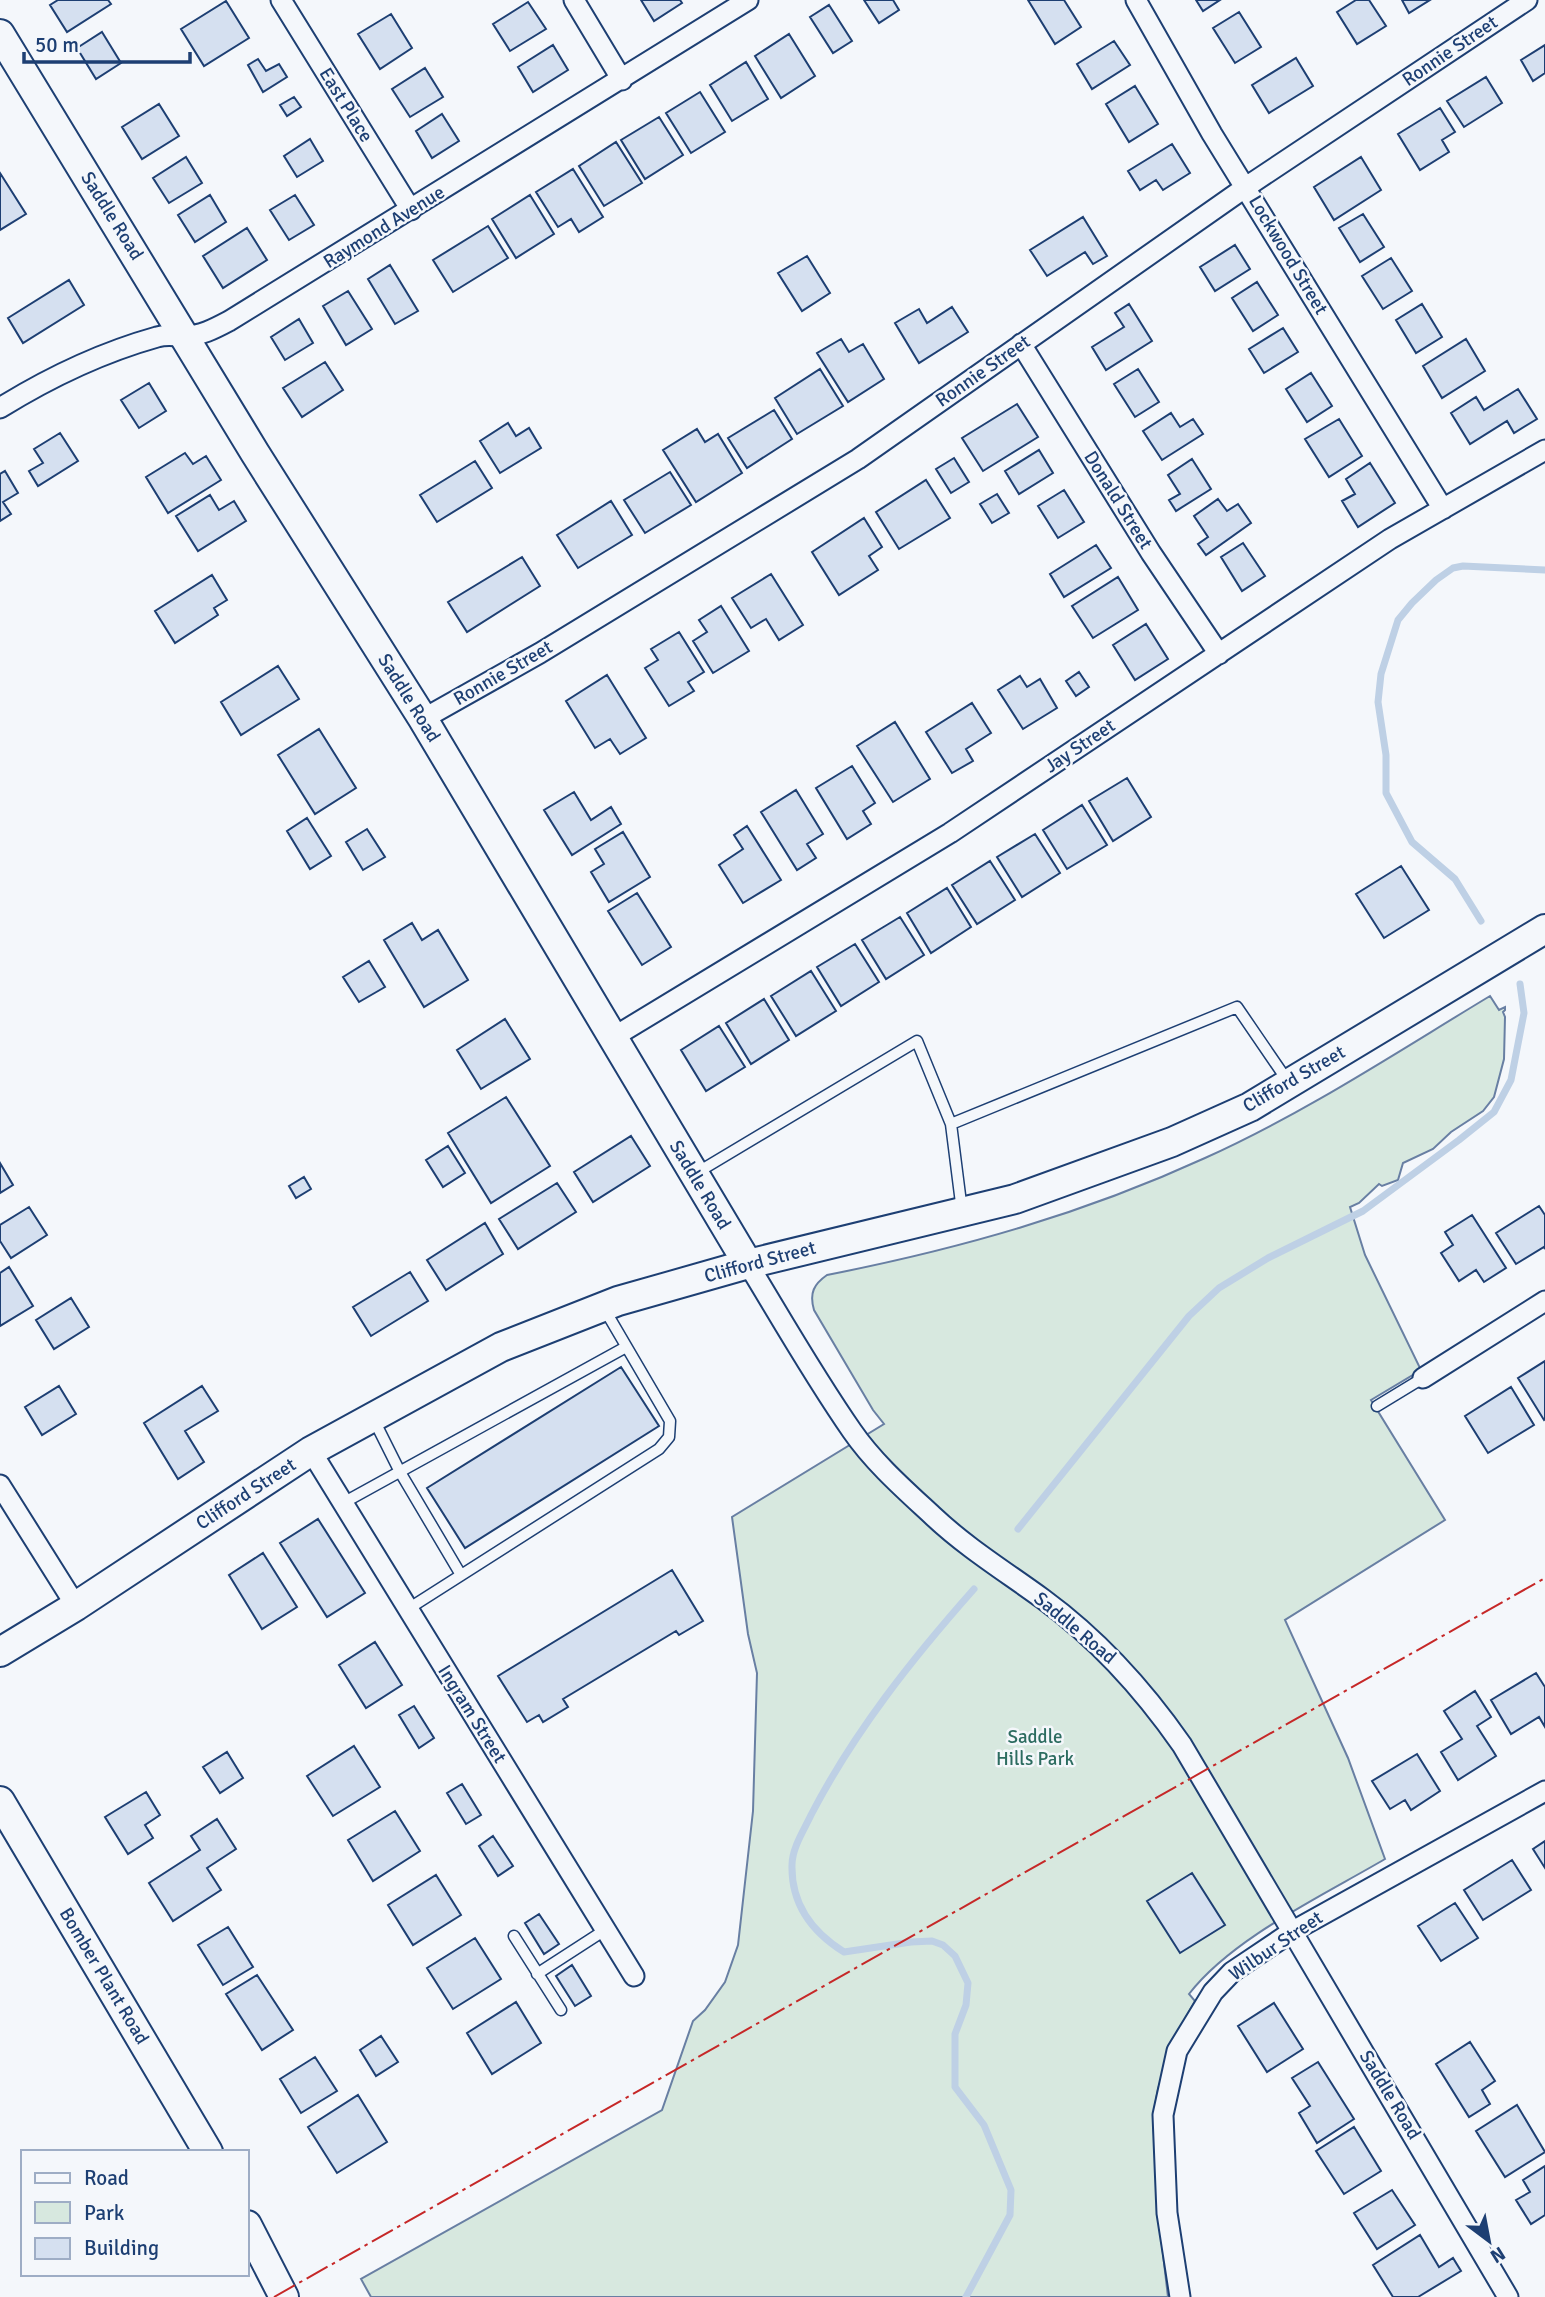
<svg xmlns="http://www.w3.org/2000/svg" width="1545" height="2297" viewBox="0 0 1545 2297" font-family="Signika,sans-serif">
  <rect width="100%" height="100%" fill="#f4f7fb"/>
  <!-- green -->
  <path fill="#d7e8df" stroke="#687fa3" stroke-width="2" d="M1490,996L1499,1010L1505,1007V1010L1503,1012L1505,1017L1504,1059L1494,1097L1483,1111L1451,1132L1433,1149L1403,1163L1398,1180L1382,1186L1379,1184L1359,1203L1350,1207L1365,1255L1421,1370L1371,1400L1445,1520L1285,1620L1348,1758L1385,1859C1324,1895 1232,1938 1189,1994L1195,2001L1175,2037L1158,2089L1153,2116L1158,2211L1168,2297H371L361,2279L662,2110L693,2021L705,2010L725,1982L738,1945L753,1811L757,1673L748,1634L732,1517L884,1424L873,1410L814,1310C809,1293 814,1284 827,1275C959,1249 1083,1214 1205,1158C1305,1113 1397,1052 1490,996Z"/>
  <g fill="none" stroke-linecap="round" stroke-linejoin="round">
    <!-- stream -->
    <path stroke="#bed0e5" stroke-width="7" d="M1481,921L1455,879L1412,842L1386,793V755L1378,702L1381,674L1398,620L1412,603L1436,580L1453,568L1463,566L1545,570
      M1018,1529L1189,1316L1219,1288L1268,1258L1363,1211L1459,1140L1494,1112L1511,1080L1524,1013L1520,984
      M966,2297L1010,2215L1011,2190L984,2125L955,2087V2034L966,2005L968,1983L955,1956L943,1945L932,1941L911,1942L844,1952C812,1932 791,1905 792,1865C792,1848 804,1830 811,1815C854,1732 912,1659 974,1589"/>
  </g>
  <!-- building -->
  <path fill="#d5e0f0" stroke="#1d3f73" stroke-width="2" d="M58,0H108L111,4L67,32L50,5Z
    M641,0H680L682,3L654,21Z
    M864,0H893L899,10L879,23Z
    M1028,0H1064L1081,27L1055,44Z
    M1196,0H1220L1203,11Z
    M1356,0H1369L1386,26L1357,44L1337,12Z
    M1402,0H1430L1409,13Z
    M226,1L249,38L204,66L181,29Z
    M528,2L546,29L510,51L493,24Z
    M829,5L852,41L833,53L810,17Z
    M1239,12L1261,47L1235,63L1213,28Z
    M391,14L412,48L380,69L358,34Z
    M102,32L121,63L96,79L77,48Z
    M789,34L815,76L781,98L755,56Z
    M1114,41L1130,65L1092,89L1077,64Z
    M553,45L568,70L533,92L518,67Z
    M1545,45V73L1533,81L1521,60Z
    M1296,58L1313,86L1269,113L1252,85Z
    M258,59L266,71L279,64L287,77L263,92L248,65Z
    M746,62L768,99L732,121L710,85Z
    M425,68L443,97L410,117L392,89Z
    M1486,77L1502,103L1464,127L1447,101Z
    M1135,86L1158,124L1129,142L1106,104Z
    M700,92L725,132L691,153L666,113Z
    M294,97L301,107L287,116L280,105Z
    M159,104L179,136L142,159L122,127Z
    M1440,108L1455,132L1442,140L1449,152L1420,170L1398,134Z
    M442,114L459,141L432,158L416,131Z
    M659,117L683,155L645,179L621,140Z
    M310,139L323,161L297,177L284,156Z
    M616,142L642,183L604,206L579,166Z
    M1172,144L1190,173L1163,190L1156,180L1140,190L1128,171Z
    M186,157L202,183L169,203L153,178Z
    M1361,157L1381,190L1334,220L1314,187Z
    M573,169L603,217L579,232L571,219L558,227L536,192Z
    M0,173L26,214L0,230Z
    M210,195L226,222L195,242L178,215Z
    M295,195L314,225L289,240L270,210Z
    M530,195L554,234L516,258L492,219Z
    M1363,214L1384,247L1360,262L1339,228Z
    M1083,217L1107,256L1093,264L1085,252L1047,276L1030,250Z
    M488,226L508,258L453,292L433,260Z
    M247,228L267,260L223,288L203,256Z
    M1235,245L1250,269L1215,291L1200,267Z
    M807,256L830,293L802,311L778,273Z
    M1391,258L1412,291L1383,309L1362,276Z
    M390,265L418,311L395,324L368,279Z
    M69,280L84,305L23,343L8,318Z
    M1257,282L1278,315L1253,331L1232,298Z
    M348,291L372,329L346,345L323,306Z
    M1129,304L1152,341L1106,370L1092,347L1124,327L1115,313Z
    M1422,304L1442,337L1416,353L1396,320Z
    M952,307L968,332L919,363L895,323L919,309L927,323Z
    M299,319L313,343L285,360L271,337Z
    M1283,328L1298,352L1264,373L1249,349Z
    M841,339L849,352L863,344L884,379L848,402L817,353Z
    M1466,339L1485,371L1442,398L1423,366Z
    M325,362L343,390L302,417L283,388Z
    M820,369L843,406L797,434L775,398Z
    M1138,369L1159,402L1135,417L1114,384Z
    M1311,373L1332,406L1307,422L1286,389Z
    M149,383L166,411L139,428L121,400Z
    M1518,389L1537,419L1514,433L1507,421L1470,444L1451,413L1476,397L1484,410Z
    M1017,404L1038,437L983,471L962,438Z
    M774,410L792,439L747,468L728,438Z
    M1171,413L1180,427L1193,419L1203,434L1162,460L1143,431Z
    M1339,419L1362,456L1329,477L1305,439Z
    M508,423L516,436L529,428L541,448L500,473L480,441Z
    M697,429L705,442L718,434L742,473L696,502L663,450Z
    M60,433L78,461L38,486L29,471L43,463L34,449Z
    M1039,450L1053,473L1019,494L1005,471Z
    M185,453L193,464L206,456L221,480L168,513L146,477Z
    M954,458L969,482L951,493L936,469Z
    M1192,459L1211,489L1176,511L1169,500L1180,494L1168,475Z
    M475,461L492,488L437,522L420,495Z
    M1370,463L1395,503L1358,527L1342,501L1355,494L1346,479Z
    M5,471L18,493L3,502L11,514L0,521V474Z
    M670,472L691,505L645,533L624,500Z
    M926,480L950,518L899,549L876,512Z
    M1064,490L1084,522L1058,538L1038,506Z
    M997,494L1009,513L992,523L980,504Z
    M210,495L219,510L234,501L246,521L198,551L176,516Z
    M1218,499L1227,511L1238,504L1251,523L1206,555L1198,544L1208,537L1194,516Z
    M611,501L632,535L578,568L557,535Z
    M864,518L882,547L869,556L878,570L839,595L812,552Z
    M1243,543L1265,576L1242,591L1221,557Z
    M1096,545L1111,568L1064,597L1050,574Z
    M522,557L540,586L467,632L448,602Z
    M771,574L803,625L779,640L766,619L751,628L732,598Z
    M212,575L227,600L214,608L218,615L175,643L155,611Z
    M1118,577L1138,610L1093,638L1072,606Z
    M721,606L749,651L713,673L693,641L707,632L699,620Z
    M1146,624L1168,659L1135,680L1113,645Z
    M679,632L704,672L688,682L694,691L669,706L645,668L658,660L651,649Z
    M278,666L299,699L241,735L221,702Z
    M1079,672L1089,687L1076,696L1066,681Z
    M607,675L646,738L620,754L610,739L595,748L566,701Z
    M1020,676L1027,687L1040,679L1057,708L1023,729L998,690Z
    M972,703L991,733L966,749L973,761L952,773L926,732Z
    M895,722L930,779L893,802L857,746Z
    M319,729L356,788L315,814L278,755Z
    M852,766L875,803L863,811L871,824L847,839L816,788Z
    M1127,778L1151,817L1113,841L1089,801Z
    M796,790L823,834L807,844L816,858L797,870L761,812Z
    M574,792L591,820L611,807L621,824L572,855L544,810Z
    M1082,805L1107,845L1067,869L1043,830Z
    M307,818L331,856L310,869L287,831Z
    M747,826L781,880L743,903L719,865L743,849L734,835Z
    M367,829L385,857L363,870L346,842Z
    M623,832L650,877L609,902L591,872L604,864L595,849Z
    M1035,834L1060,873L1022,897L997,857Z
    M990,861L1015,900L977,924L952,885Z
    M1401,866L1429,910L1384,938L1356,894Z
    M947,888L971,927L931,953L907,913Z
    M637,893L671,947L642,965L608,911Z
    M900,917L924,955L886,979L862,940Z
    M412,923L422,940L438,930L468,980L424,1007L384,940Z
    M855,944L879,982L841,1006L817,967Z
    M369,961L385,987L359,1002L343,977Z
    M811,971L836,1011L796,1036L771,996Z
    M764,999L789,1040L751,1064L726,1023Z
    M505,1019L530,1059L481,1089L457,1050Z
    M719,1026L745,1067L706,1091L681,1050Z
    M506,1097L550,1166L491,1203L448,1133Z
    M631,1136L650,1166L593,1202L574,1172Z
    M448,1146L465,1173L443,1187L426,1160Z
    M0,1163L13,1185L0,1193Z
    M304,1177L311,1189L296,1198L289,1186Z
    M557,1183L576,1212L518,1249L499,1219Z
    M1539,1206L1545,1215V1249L1544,1247L1516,1264L1496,1233Z
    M29,1207L47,1235L11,1258L0,1241V1225Z
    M1472,1215L1506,1268L1484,1282L1476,1270L1459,1281L1441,1253L1453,1245L1445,1232Z
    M485,1223L503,1254L446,1290L427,1260Z
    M9,1267L33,1306L0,1326V1273Z
    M410,1272L428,1301L371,1336L353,1307Z
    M71,1298L89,1327L54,1349L36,1320Z
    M1545,1361V1419L1544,1420L1518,1378Z
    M621,1367L659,1426L465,1548L427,1488Z
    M59,1386L76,1414L42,1435L25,1407Z
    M202,1386L218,1411L185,1431L204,1462L178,1479L144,1423Z
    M1511,1387L1534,1425L1488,1453L1465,1416Z
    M318,1519L365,1593L327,1617L280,1543Z
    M263,1553L297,1607L262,1629L229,1575Z
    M672,1570L703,1621L679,1635L676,1631L563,1699L568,1707L543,1722L539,1715L527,1722L498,1676Z
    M375,1642L402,1685L366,1708L339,1665Z
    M1536,1673L1545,1687V1727L1539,1717L1511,1734L1491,1700Z
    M1475,1691L1491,1717L1477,1726L1496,1756L1458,1780L1441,1752L1462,1739L1444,1711Z
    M414,1706L434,1738L419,1748L399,1715Z
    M354,1746L380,1787L333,1816L307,1776Z
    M227,1752L243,1778L220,1793L203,1767Z
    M1417,1754L1440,1791L1411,1810L1405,1800L1390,1809L1372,1781Z
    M462,1784L481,1815L466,1824L447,1793Z
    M146,1792L160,1815L145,1825L153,1838L128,1854L105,1817Z
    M395,1811L420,1851L373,1881L348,1840Z
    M217,1819L236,1849L207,1868L221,1890L173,1921L149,1883L200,1850L191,1836Z
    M493,1836L513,1866L498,1876L479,1846Z
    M1545,1841V1868L1533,1849Z
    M1512,1860L1531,1890L1483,1920L1464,1890Z
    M1192,1873L1225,1925L1180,1953L1147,1901Z
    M436,1875L461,1915L413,1945L388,1905Z
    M1455,1903L1478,1938L1441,1961L1418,1926Z
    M539,1914L559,1944L544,1954L525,1923Z
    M228,1927L253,1967L223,1985L198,1945Z
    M475,1938L501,1979L453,2009L427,1968Z
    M572,1965L591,1996L575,2006L556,1976Z
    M257,1975L293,2030L262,2050L226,1994Z
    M516,2002L541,2043L492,2074L467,2033Z
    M1274,2003L1303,2049L1267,2072L1238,2026Z
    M381,2036L398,2062L376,2076L360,2050Z
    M1470,2042L1495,2081L1482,2090L1490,2104L1469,2117L1436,2064Z
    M315,2057L337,2091L301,2113L280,2079Z
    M1318,2062L1354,2119L1317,2143L1299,2113L1310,2106L1292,2078Z
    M358,2095L387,2142L337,2173L308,2127Z
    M1517,2105L1545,2152L1505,2177L1476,2131Z
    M1354,2127L1381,2171L1344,2194L1316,2151Z
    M1545,2166V2215L1531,2224L1516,2200L1530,2192L1523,2180Z
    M1392,2190L1415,2225L1377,2249L1354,2213Z
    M1420,2235L1439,2267L1453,2258L1461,2271L1418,2297H1393L1373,2265Z"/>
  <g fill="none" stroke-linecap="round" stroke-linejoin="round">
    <!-- lane casing -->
    <g stroke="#1d3f73" stroke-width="13">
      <path id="lane" d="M951,1124L962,1211
        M698,1172L917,1041L951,1124L1237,1007L1289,1083
        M1377,1406L1423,1378
        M374,1420L400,1472L461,1575
        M343,1503L626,1347
        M408,1609L659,1449L669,1437L670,1421L605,1310
        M514,1936L561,2010
        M537,1974L605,1930"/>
    </g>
    <!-- street casing -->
    <g stroke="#1d3f73" stroke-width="23">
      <path id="street" d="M281,0L411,210
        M574,0L622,80
        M1136,0L1212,134L1443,509
        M1021,344L1151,553L1219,654
        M0,408C50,377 100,353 157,337C166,334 174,336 183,336C201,336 214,329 229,321L748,0
        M423,719L540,653L858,459L1246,187L1527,0
        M612,1038L950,833L1390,539L1545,450
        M748,1264C782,1320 815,1378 852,1431C874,1463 905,1490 933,1516C967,1548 1006,1572 1043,1599C1099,1640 1143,1689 1182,1745L1508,2297
        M1423,1378L1545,1301
        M311,1451L634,1976
        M0,1485L76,1606
        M1180,2297L1167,2213L1163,2115L1177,2051L1213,1992L1232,1972L1293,1931L1545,1791"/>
    </g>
    <!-- secondary casing -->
    <g stroke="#1d3f73" stroke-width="32">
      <path id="secondary" d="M0,34L255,453L423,719L748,1264
        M0,1652L76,1606L311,1451L501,1347L618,1301L748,1264L1015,1199L1172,1142L1250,1107L1545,929
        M0,1801L208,2152
        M247,2225L284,2297"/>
    </g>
    <!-- lane -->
    <use href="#lane" stroke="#f4f7fb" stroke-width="10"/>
    <!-- street -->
    <use href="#street" stroke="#f4f7fb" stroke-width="19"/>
    <!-- secondary -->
    <use href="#secondary" stroke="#f4f7fb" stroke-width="28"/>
    <!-- power -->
    <path stroke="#c62828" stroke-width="2" stroke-dasharray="24 5 3.5 5" stroke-linecap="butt" d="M274,2297L1545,1578"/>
  </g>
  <g text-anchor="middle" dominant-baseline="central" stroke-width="5" stroke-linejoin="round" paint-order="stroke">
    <!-- street labels -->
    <g font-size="19" fill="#1d3f73" stroke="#f4f7fb">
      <text transform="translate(1450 51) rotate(-34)">Ronnie Street</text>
      <text transform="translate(346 105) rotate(58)">East Place</text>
      <text transform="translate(112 216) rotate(58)">Saddle Road</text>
      <text transform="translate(384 227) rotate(-32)">Raymond Avenue</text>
      <text transform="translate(1288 255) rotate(59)">Lockwood Street</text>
      <text transform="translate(983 371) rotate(-35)">Ronnie Street</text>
      <text transform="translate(1118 500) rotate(58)">Donald Street</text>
      <text transform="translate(503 673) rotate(-30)">Ronnie Street</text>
      <text transform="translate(409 698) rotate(58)">Saddle Road</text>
      <text transform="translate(1080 746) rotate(-34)">Jay Street</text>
      <text transform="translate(1294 1079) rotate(-30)">Clifford Street</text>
      <text transform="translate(700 1185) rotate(59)">Saddle Road</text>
      <text transform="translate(760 1262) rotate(-15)">Clifford Street</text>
      <text transform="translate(246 1494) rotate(-33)">Clifford Street</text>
      <text transform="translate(1075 1628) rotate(40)">Saddle Road</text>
      <text transform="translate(472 1714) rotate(58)">Ingram Street</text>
      <text transform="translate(1276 1946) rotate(-34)">Wilbur Street</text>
      <text transform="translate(104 1976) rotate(59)">Bomber Plant Road</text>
      <text transform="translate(1390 2095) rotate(59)">Saddle Road</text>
    </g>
    <!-- park labels -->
    <g font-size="19" fill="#2c6c60" stroke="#f4f7fb">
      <text x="1035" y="1737">Saddle<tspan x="1035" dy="22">Hills Park</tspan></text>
    </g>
  </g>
  <!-- legend -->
  <rect x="21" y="2150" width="228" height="126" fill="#f4f7fb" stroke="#9eadc5" stroke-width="2"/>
  <rect x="35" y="2173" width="35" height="10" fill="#f4f7fb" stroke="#9eadc5" stroke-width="2"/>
  <text x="84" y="2185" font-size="21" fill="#1d3f73">Road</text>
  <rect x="35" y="2202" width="35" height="21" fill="#d7e8df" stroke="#9eadc5" stroke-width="2"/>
  <text x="84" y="2220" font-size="21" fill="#1d3f73">Park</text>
  <rect x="35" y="2238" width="35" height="21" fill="#d5e0f0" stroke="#9eadc5" stroke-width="2"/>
  <text x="84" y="2255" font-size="21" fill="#1d3f73">Building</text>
  <!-- north arrow -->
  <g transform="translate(1489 2241) rotate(148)" stroke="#f4f7fb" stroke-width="5" paint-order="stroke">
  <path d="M0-5L12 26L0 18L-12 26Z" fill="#1d3f73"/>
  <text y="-10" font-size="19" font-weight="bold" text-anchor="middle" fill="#1d3f73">N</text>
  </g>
  <!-- scale -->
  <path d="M24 52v10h166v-10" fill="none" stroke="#1d3f73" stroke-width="3.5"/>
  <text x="35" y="52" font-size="21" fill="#1d3f73" stroke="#f4f7fb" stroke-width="5" paint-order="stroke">50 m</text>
</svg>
